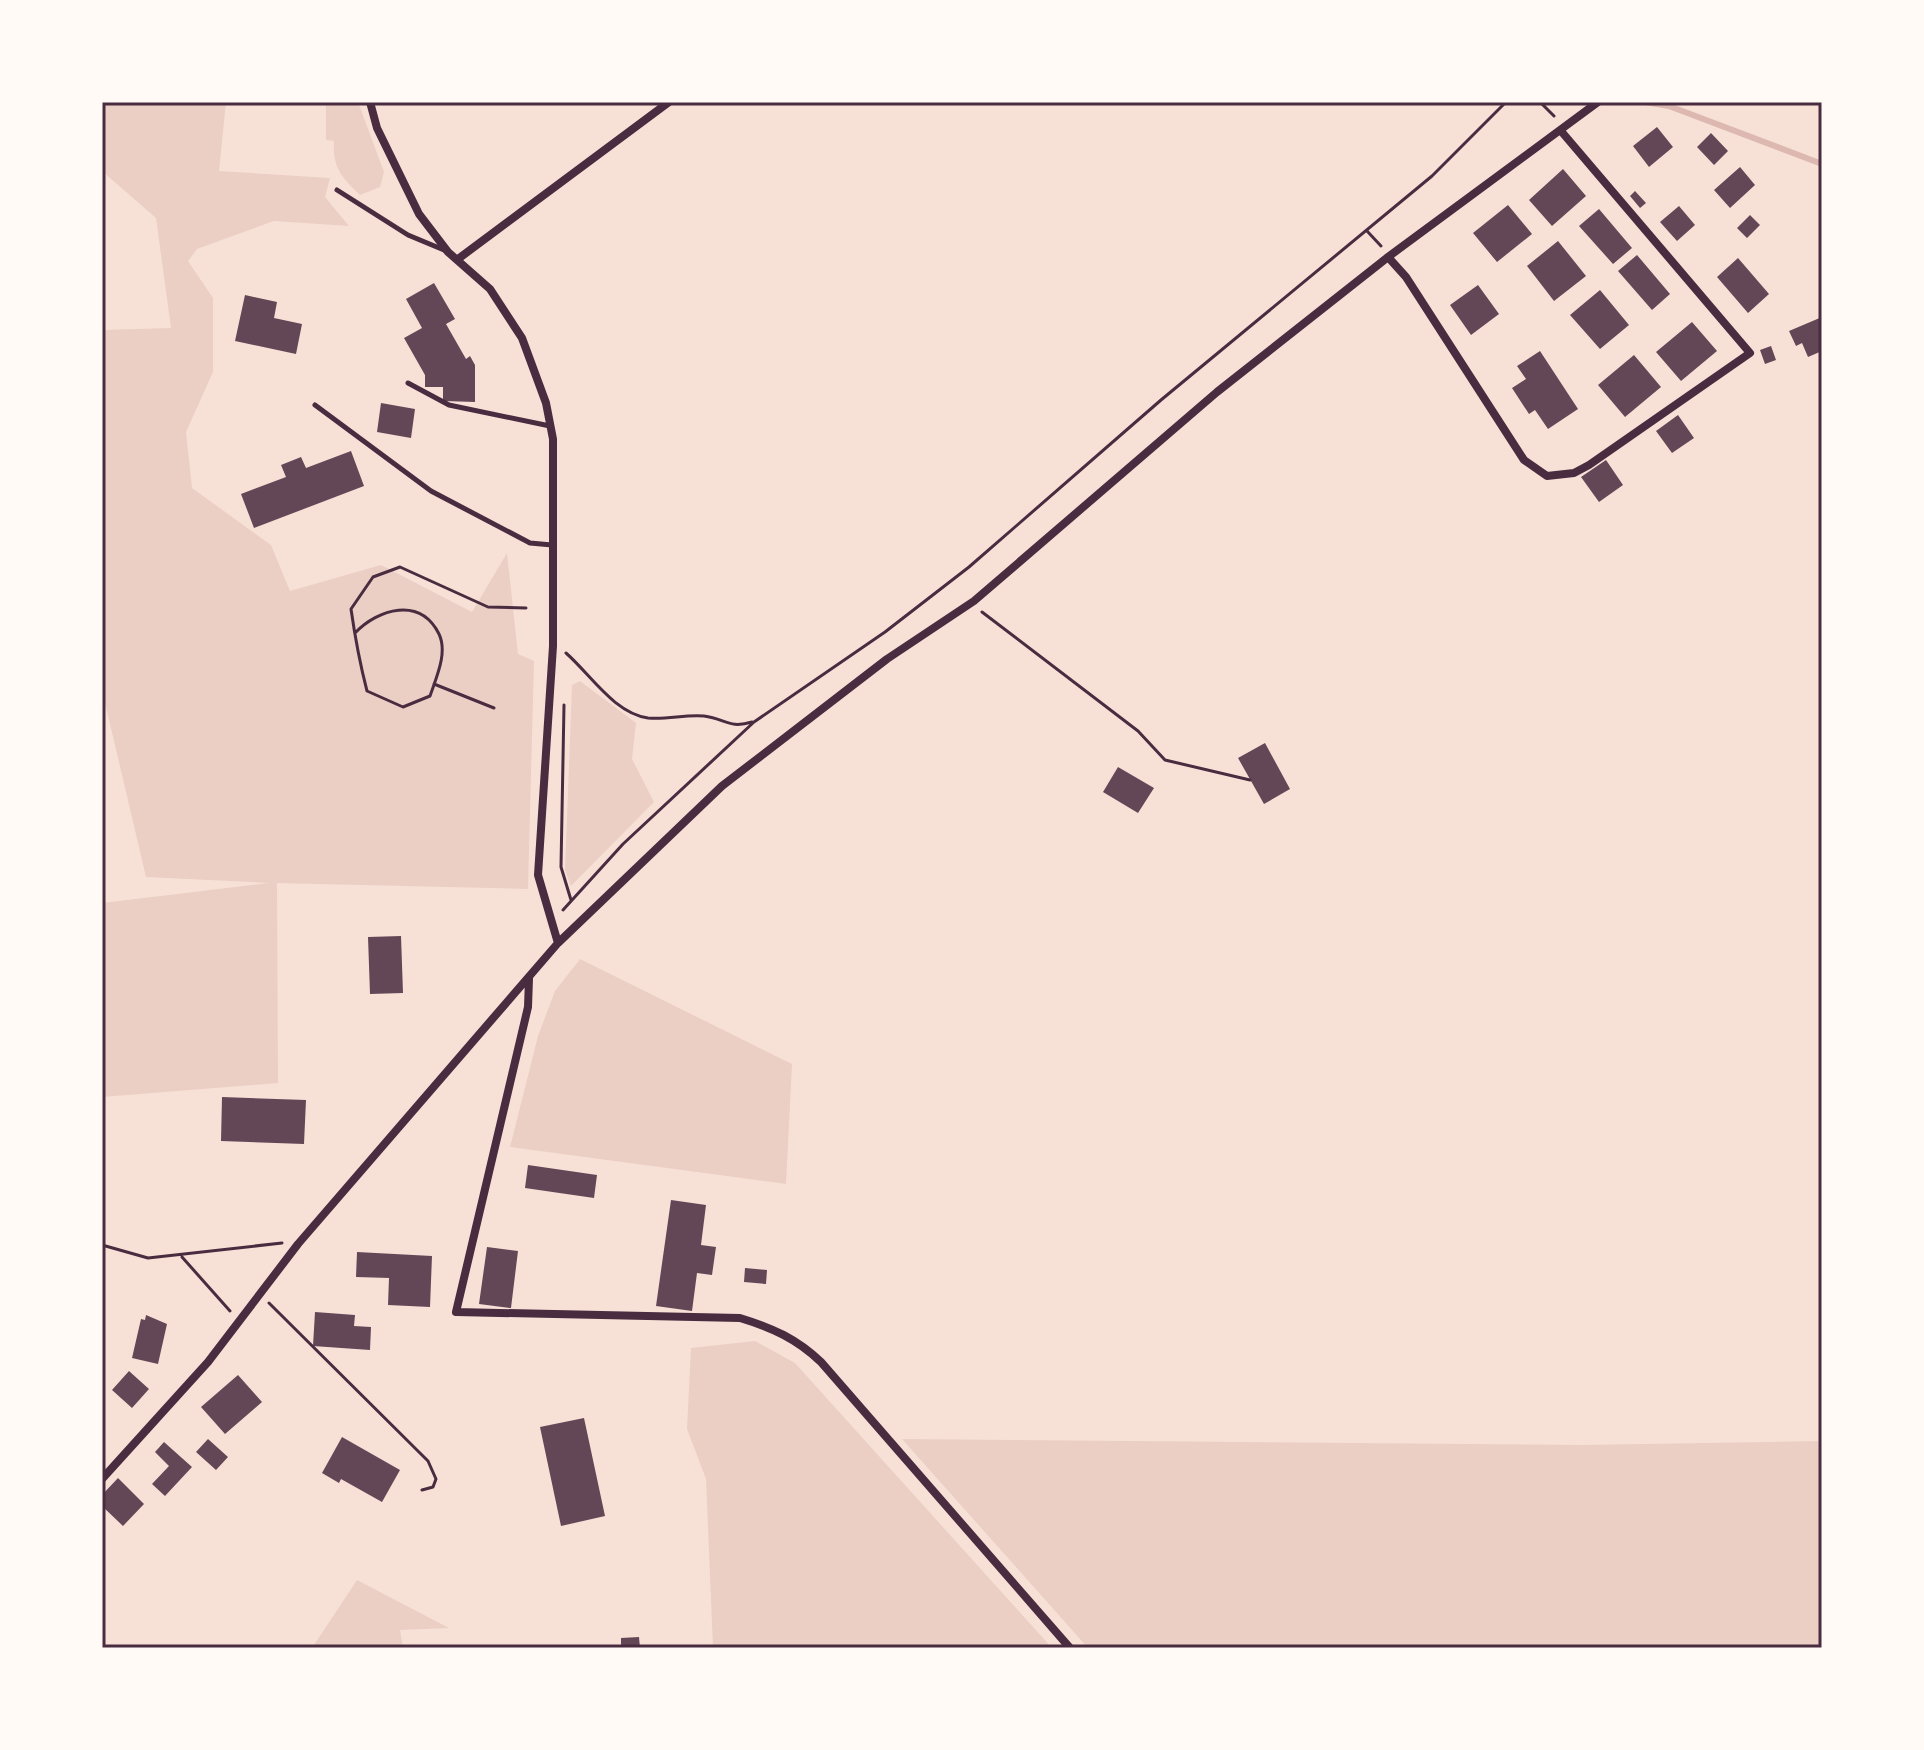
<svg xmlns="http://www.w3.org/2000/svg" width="1924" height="1750" viewBox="0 0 1924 1750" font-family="'Exo 2',sans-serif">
  <rect width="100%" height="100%" fill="#f7e1d7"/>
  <!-- green -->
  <path fill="#ebcfc5" d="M102,102H226L219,171L330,178L325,197L349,226L274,221L197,249L188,261L213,298V372L186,432L192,488L271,545L290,591L381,565L472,612L507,553L518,654L534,661L528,889L277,883L278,1083L102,1097V903L269,883L146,877L102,690V330L171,328L156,218L102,171Z
    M326,102H358L384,172L380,187L360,195C342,178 332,167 334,141L326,140Z
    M580,681L636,723L632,759L654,802L571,886L565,870L572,685Z
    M580,959L792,1064L786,1184L510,1147L538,1036L555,991Z
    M755,1341L795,1363L1052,1648H713L706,1479L687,1429L691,1348Z
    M902,1439L1584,1445L1822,1441V1648H1088Z
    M357,1580L449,1628L400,1630L403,1648H312Z"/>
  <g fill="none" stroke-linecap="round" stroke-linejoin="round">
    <!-- stream -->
    <path stroke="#dcb8b0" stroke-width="6" d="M1645,102L1669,106L1822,164"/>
  </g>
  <!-- building -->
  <path fill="#644757" d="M1657,127L1673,147L1649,167L1633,146Z
    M1711,133L1728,151L1714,165L1697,147Z
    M1740,167L1755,185L1730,208L1714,190Z
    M1563,169L1586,196L1552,226L1529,200Z
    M1635,191L1646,203L1640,208L1630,196Z
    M1508,205L1532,234L1497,262L1473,233Z
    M1679,206L1695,225L1677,241L1660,222Z
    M1599,209L1632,248L1613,264L1579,226Z
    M1750,215L1760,225L1747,238L1737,228Z
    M1558,241L1586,276L1554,301L1527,266Z
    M1637,255L1670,294L1652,310L1618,271Z
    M1738,258L1769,294L1748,313L1717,277Z
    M434,283L455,319L446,324L466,359L470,356L475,365V402L443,401V387H425V375L404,338L422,328L406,299Z
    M1478,285L1499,314L1471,335L1450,305Z
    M1600,290L1629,325L1600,349L1570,315Z
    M245,295L277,302L274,318L302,324L296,354L235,341Z
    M1822,317V351L1808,357L1802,343L1796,346L1789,331Z
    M1692,322L1717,351L1681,381L1656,352Z
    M1771,346L1776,360L1765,364L1760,350Z
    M1540,351L1578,409L1548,429L1535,410L1529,414L1512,388L1526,379L1517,366Z
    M1634,355L1661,387L1625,417L1598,385Z
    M381,403L415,409L411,438L377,432Z
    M1678,415L1694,438L1672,453L1656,431Z
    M351,451L364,486L254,528L241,494L286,477L281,465L301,457L306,468Z
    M1606,460L1623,485L1599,502L1581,477Z
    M1265,743L1290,789L1264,804L1238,758Z
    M1118,767L1154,788L1138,813L1103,792Z
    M401,936L403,993L370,994L368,937Z
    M222,1097L306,1100L304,1144L221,1141Z
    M528,1165L597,1175L594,1198L525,1188Z
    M671,1200L706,1205L701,1245L716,1247L712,1275L697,1273L692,1311L656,1306Z
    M487,1247L518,1251L511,1308L479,1304Z
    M357,1252L432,1256L430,1307L388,1305L389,1278L356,1277Z
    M745,1268L767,1270L766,1284L744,1282Z
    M315,1312L355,1315L354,1326L371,1327L370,1350L313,1346Z
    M146,1315L167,1324L158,1364L132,1358L141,1319L145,1320Z
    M129,1371L149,1389L132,1408L112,1390Z
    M238,1375L262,1402L225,1434L201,1407Z
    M584,1418L605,1516L561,1526L540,1427Z
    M342,1437L400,1470L382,1502L341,1479L339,1483L322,1473Z
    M208,1439L228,1457L216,1470L196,1452Z
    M164,1442L192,1467L165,1496L152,1484L169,1466L155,1452Z
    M118,1478L144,1504L123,1526L102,1506V1495Z
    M639,1637L640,1648H621V1638Z"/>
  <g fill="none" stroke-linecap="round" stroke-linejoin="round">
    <!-- path -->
    <path stroke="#4a2c40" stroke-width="3" d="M1540,102L1554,116
      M1367,231L1381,246
      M982,612L1138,731L1165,760L1250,780
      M355,633C378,609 420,596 439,634C448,653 436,678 430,696L403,707L367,691C360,664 355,637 351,609L373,577L400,567L488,607L526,608
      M566,653C591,675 614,713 648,718C667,720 686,714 704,716C726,719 729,729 752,722
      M434,684L494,708
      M564,705L561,867L571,900
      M563,910L623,844L754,722L885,632L969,567L1161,400L1432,176L1506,102
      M102,1245L148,1258L282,1243
      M182,1257L230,1311
      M269,1303L428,1461L436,1479L433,1487L422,1490"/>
    <!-- service -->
    <path stroke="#4a2c40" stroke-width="5" d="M337,190L408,235L444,250
      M408,383L449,405L550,426
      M315,405L431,491L530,543L552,545"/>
    <!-- minor -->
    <path stroke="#4a2c40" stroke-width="8" d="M370,102L377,128L419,214L448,252L490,289L522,338L546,403L553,439V646L538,875L558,943
      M1388,257L1406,277L1524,460L1547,476L1574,473L1589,465L1750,353L1561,131
      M458,259L669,102
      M529,978L528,1007L456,1312L740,1318C773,1328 797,1339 821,1362L1070,1648
      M102,1479L208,1362L298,1244L558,943L722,786L887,659L974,601L1217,392L1388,257L1598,102"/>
  </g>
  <!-- border -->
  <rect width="1924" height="1750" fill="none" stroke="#fffaf5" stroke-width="208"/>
  <rect x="104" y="104" width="1716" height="1542" fill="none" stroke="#4a2c40" stroke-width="3"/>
</svg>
